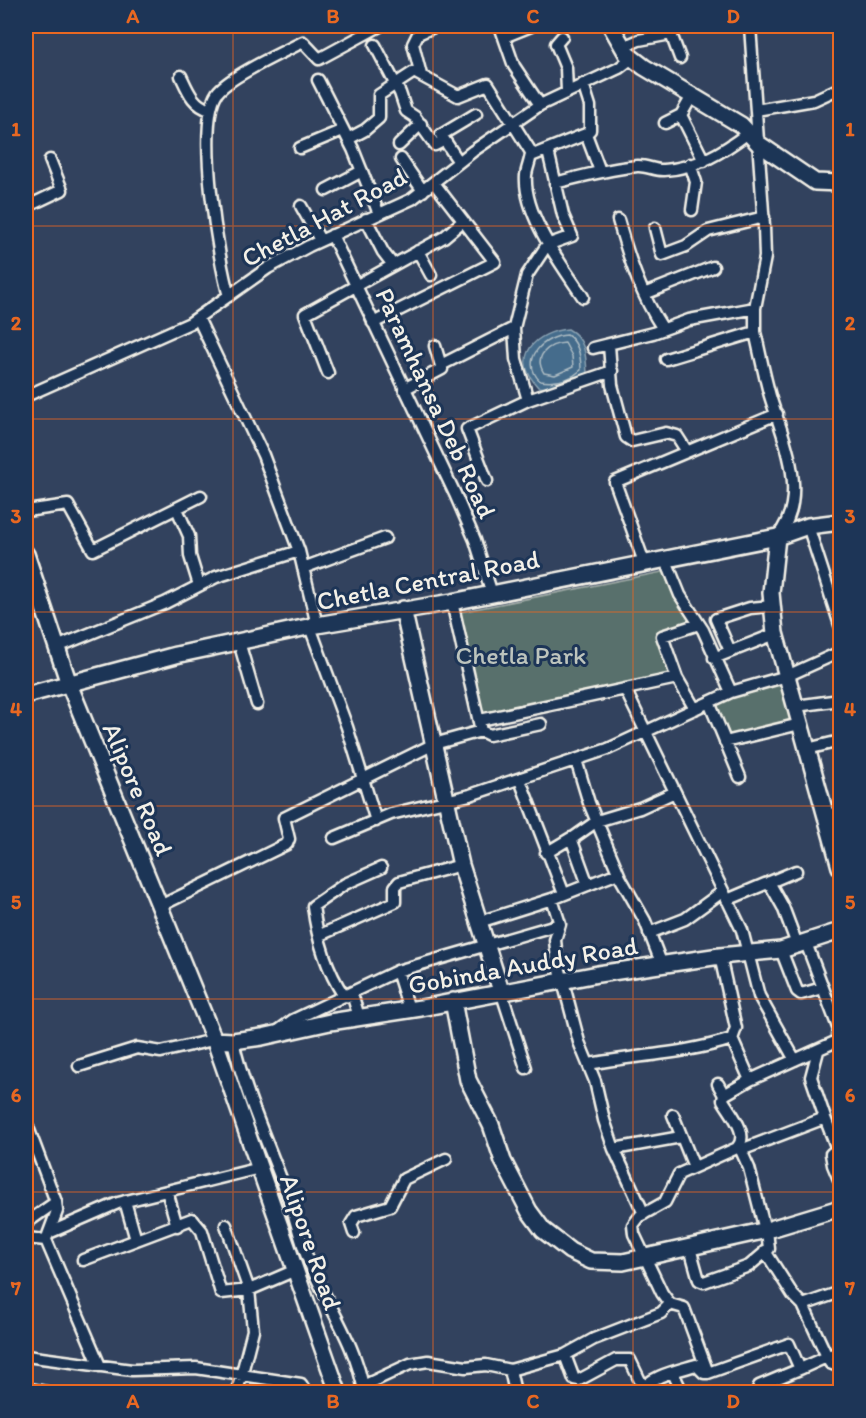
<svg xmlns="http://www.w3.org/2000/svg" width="866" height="1418" viewBox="0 0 866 1418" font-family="Itim,sans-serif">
  <rect width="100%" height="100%" fill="#32425e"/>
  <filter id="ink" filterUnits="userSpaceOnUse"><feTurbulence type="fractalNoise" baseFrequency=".0167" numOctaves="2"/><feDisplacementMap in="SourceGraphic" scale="12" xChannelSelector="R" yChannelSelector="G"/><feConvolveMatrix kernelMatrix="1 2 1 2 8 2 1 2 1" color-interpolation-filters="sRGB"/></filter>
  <g filter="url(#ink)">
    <!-- green -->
    <path fill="#586f6c" stroke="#a6b0aa" stroke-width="1.5" d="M667,571L674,595L693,621L656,635L673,675L483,718L455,613Z
      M786,679L796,722L726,739L712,703Z"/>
    <!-- water -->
    <path fill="#446c8c" stroke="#8aa1b1" stroke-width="1.5" d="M568,329C585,338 586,354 587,373C571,386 558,389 538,387C510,357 535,332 568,329Z"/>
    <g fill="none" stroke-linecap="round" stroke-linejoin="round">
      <!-- shore -->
      <path stroke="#aebcc3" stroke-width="1.5" d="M567,335C579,342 581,357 581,370C569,381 555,383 540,381C519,359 544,336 567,335Z
        M565,343L572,356L573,367L555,375L544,373C533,356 548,344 565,343Z"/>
      <!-- street casing -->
      <g stroke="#f4f1e8" stroke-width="15">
        <path id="street" d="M500,26L514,66L540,105
          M668,26L680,58
          M750,26L764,226L765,257L755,308V332C760,353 764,375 770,396C783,439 811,496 777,537
          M506,36L531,26
          M562,37L556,44L566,68L567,91
          M375,45L400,93L406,111L415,117L435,145L443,141
          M623,47L639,40L671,34
          M421,75L413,44L418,34L436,26
          M181,76C188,91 193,105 210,110
          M318,80L353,149L379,214
          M583,84L590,106V130L586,134L600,171
          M692,96L681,115L704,161
          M756,110L814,100L840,88
          M665,123L681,115
          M348,139L365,130L379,118V95L414,72L458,96L488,84L531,152C531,160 527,167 526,175C523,215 562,265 583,297
          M399,145L421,124
          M300,148L343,130
          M531,156L586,134
          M401,159L423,191
          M459,162L441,135L476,114
          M690,164L696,182L692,210
          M555,183C582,176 609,169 637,166C646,165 655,171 664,170C697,168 723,152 748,133
          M326,190L362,171
          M301,206L320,240
          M26,207L62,190L50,160
          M366,219L383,252L393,265
          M618,220C629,258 641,296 663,329
          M655,228L662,255L686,246L708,231L764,217
          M332,235L455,494L475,540L492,594
          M418,251L431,275
          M644,294L713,267
          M229,296C218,260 196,123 217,93C228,77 283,52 303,42L319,59L380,26
          M198,318L263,455L299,551L317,625
          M373,323L495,262L434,183
          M609,345L612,385L626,437L632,441L666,433L677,436L686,450
          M593,348L653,333L689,320L755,308
          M666,359L755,332
          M441,365L514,328
          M328,373L305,314L444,237L463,221
          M404,389L442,369L435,346
          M26,396L190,323L268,268L309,246L412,199L473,151L540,105L619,68L632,58
          M528,400L612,371
          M487,481L467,429L528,400L516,359L514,328L527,275L547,245L572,236L563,215L548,151
          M177,509L189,536L190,556L199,585
          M26,511L68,505L93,550L201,496
          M808,526L840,625
          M665,558L680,595L703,630L731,692
          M644,562L615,482L777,414
          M303,568L385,538
          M452,602L481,731L489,735L541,724
          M310,627L347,727L376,821
          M239,642L257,704
          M57,647L165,603L216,577L299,551
          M730,651L716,619L750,608L772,606
          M714,658L775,634
          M625,689L742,930L759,996L795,1060
          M709,702L740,777
          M796,706L840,700
          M695,709L677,678L662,636L699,624
          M480,720L677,678
          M725,742L800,724
          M807,749L840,741
          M576,760L589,803L620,877L645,921L662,965
          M520,780L564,894
          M827,815L840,812
          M334,838L391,814L470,795L608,749L731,692L787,676L840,652
          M570,840L597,821L640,808L675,792
          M546,853L571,838L588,885
          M769,882L783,907L798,947
          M552,899L560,924L555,940L557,959L579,1042L595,1081L604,1120L614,1149L644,1214
          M727,900L796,871
          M160,906L287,844L289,839L284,818L434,744L481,731
          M479,922L552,899L618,873
          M649,933L685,919L722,892
          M320,935L395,902V887L399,882L461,865
          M781,950L797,991L801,994L822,988
          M397,971L409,1009
          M501,991L526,1068
          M359,1017L353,997L344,996C326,969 317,938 313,906L345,884L381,868
          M278,1031L293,1020L397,971L560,924
          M732,1039L750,1080
          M233,1041C245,1095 269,1145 288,1197C295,1216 299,1235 306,1254C324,1301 356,1342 364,1392
          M589,1064C637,1055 685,1054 732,1039L736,1028L720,956
          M79,1066L137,1048L161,1052L213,1040
          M718,1084L724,1095
          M673,1115L694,1167
          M825,1118L837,1149
          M26,1122L56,1202L57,1211L48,1235
          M739,1146L749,1168L765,1230
          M840,1147L831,1154L833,1165L840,1182
          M614,1149L681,1137
          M741,1150L825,1118L811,1077L818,1051
          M167,1191L177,1226
          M125,1201L136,1240
          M26,1223L56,1202
          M226,1225L249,1290L253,1330L237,1392
          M51,1232L118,1203L256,1169
          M354,1233L351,1224L356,1216L390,1206L404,1179L446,1159
          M26,1238L46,1240
          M46,1240L100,1366
          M690,1248L699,1280L704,1282L749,1266L769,1249L767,1230
          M765,1251L793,1295L803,1305
          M83,1260L192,1219L202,1231L221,1293L249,1290L291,1272
          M840,1292L803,1305L830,1363L840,1367
          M565,1355L574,1379L579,1380L616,1360H630L643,1387
          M26,1356L132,1370L196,1368L301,1384L306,1392
          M800,1369L840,1351
          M510,1370L515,1392
          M673,1373L682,1392
          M708,1373L684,1308L670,1304L662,1293L634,1234L633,1225L640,1216L665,1202L679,1174L737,1148C750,1134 731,1114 723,1100L724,1095L750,1080L837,1041L839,1030L806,943
          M708,1373L789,1344L800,1369L759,1386L757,1392
          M363,1386L410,1364L428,1361L466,1367L486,1365L510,1370L565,1355L594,1339L661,1313L670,1304
          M26,1388L47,1392
          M641,1392C648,1376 680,1370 696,1365L704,1373H708"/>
      </g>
      <!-- secondary casing -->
      <g stroke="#f4f1e8" stroke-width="20">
        <path id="secondary" d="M611,26L627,54L644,67L741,125L759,144L815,182L840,183
          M777,537L771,593L775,633L840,867
          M26,554L69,684L217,1047L338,1392
          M403,609L461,865L501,991
          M26,695L176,655L317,625L452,602L777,537L808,526L840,522
          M453,1001L468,1080L491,1125L503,1161L529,1211L543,1230L570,1251L591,1261L623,1262L767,1230L840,1208
          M213,1040L233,1041L262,1037L330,1022L421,1008L598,974L720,956L781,950L840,931"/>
      </g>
      <!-- street -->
      <use href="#street" stroke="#1d3557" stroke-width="10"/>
      <!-- secondary -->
      <use href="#secondary" stroke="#1d3557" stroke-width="15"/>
    </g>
  </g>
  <!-- grid -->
  <path fill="none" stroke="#e96822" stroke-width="1.5" stroke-opacity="0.55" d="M233,26V1392M433,26V1392M633,26V1392M26,226H840M26,419H840M26,612H840M26,806H840M26,999H840M26,1192H840"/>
  <g text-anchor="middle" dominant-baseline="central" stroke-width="6" stroke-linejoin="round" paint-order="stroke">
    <!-- street labels -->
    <g font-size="26" fill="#f4f1e8" stroke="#1d3557">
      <text transform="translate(324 217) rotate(-28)">Chetla Hat Road</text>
      <text transform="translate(436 403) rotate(65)">Paramhansa Deb Road</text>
      <text transform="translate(428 580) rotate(-11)">Chetla Central Road</text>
      <text transform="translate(138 789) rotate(67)">Alipore Road</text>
      <text transform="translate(523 965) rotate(-10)">Gobinda Auddy Road</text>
      <text transform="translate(311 1242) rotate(71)">Alipore Road</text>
    </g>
    <!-- park labels -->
    <g font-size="26" fill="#bdc4bd" stroke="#1d3557">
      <text x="521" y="655">Chetla Park</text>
    </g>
  </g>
  <!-- margin -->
  <rect width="866" height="1418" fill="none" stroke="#1d3557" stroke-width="66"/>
  <rect x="33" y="33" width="800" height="1352" fill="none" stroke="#e96822" stroke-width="2"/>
  <g font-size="20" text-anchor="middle" font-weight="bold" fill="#e96822">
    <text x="133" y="23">A</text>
    <text x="333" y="23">B</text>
    <text x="533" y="23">C</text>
    <text x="733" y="23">D</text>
    <text x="16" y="136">1</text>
    <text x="850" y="136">1</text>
    <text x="16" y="330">2</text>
    <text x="850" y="330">2</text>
    <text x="16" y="523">3</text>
    <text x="850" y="523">3</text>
    <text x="16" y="716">4</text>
    <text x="850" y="716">4</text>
    <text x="16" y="909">5</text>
    <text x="850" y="909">5</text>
    <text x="16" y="1102">6</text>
    <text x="850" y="1102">6</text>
    <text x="16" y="1295">7</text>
    <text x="850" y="1295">7</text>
    <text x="133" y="1408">A</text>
    <text x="333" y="1408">B</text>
    <text x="533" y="1408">C</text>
    <text x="733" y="1408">D</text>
  </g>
</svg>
